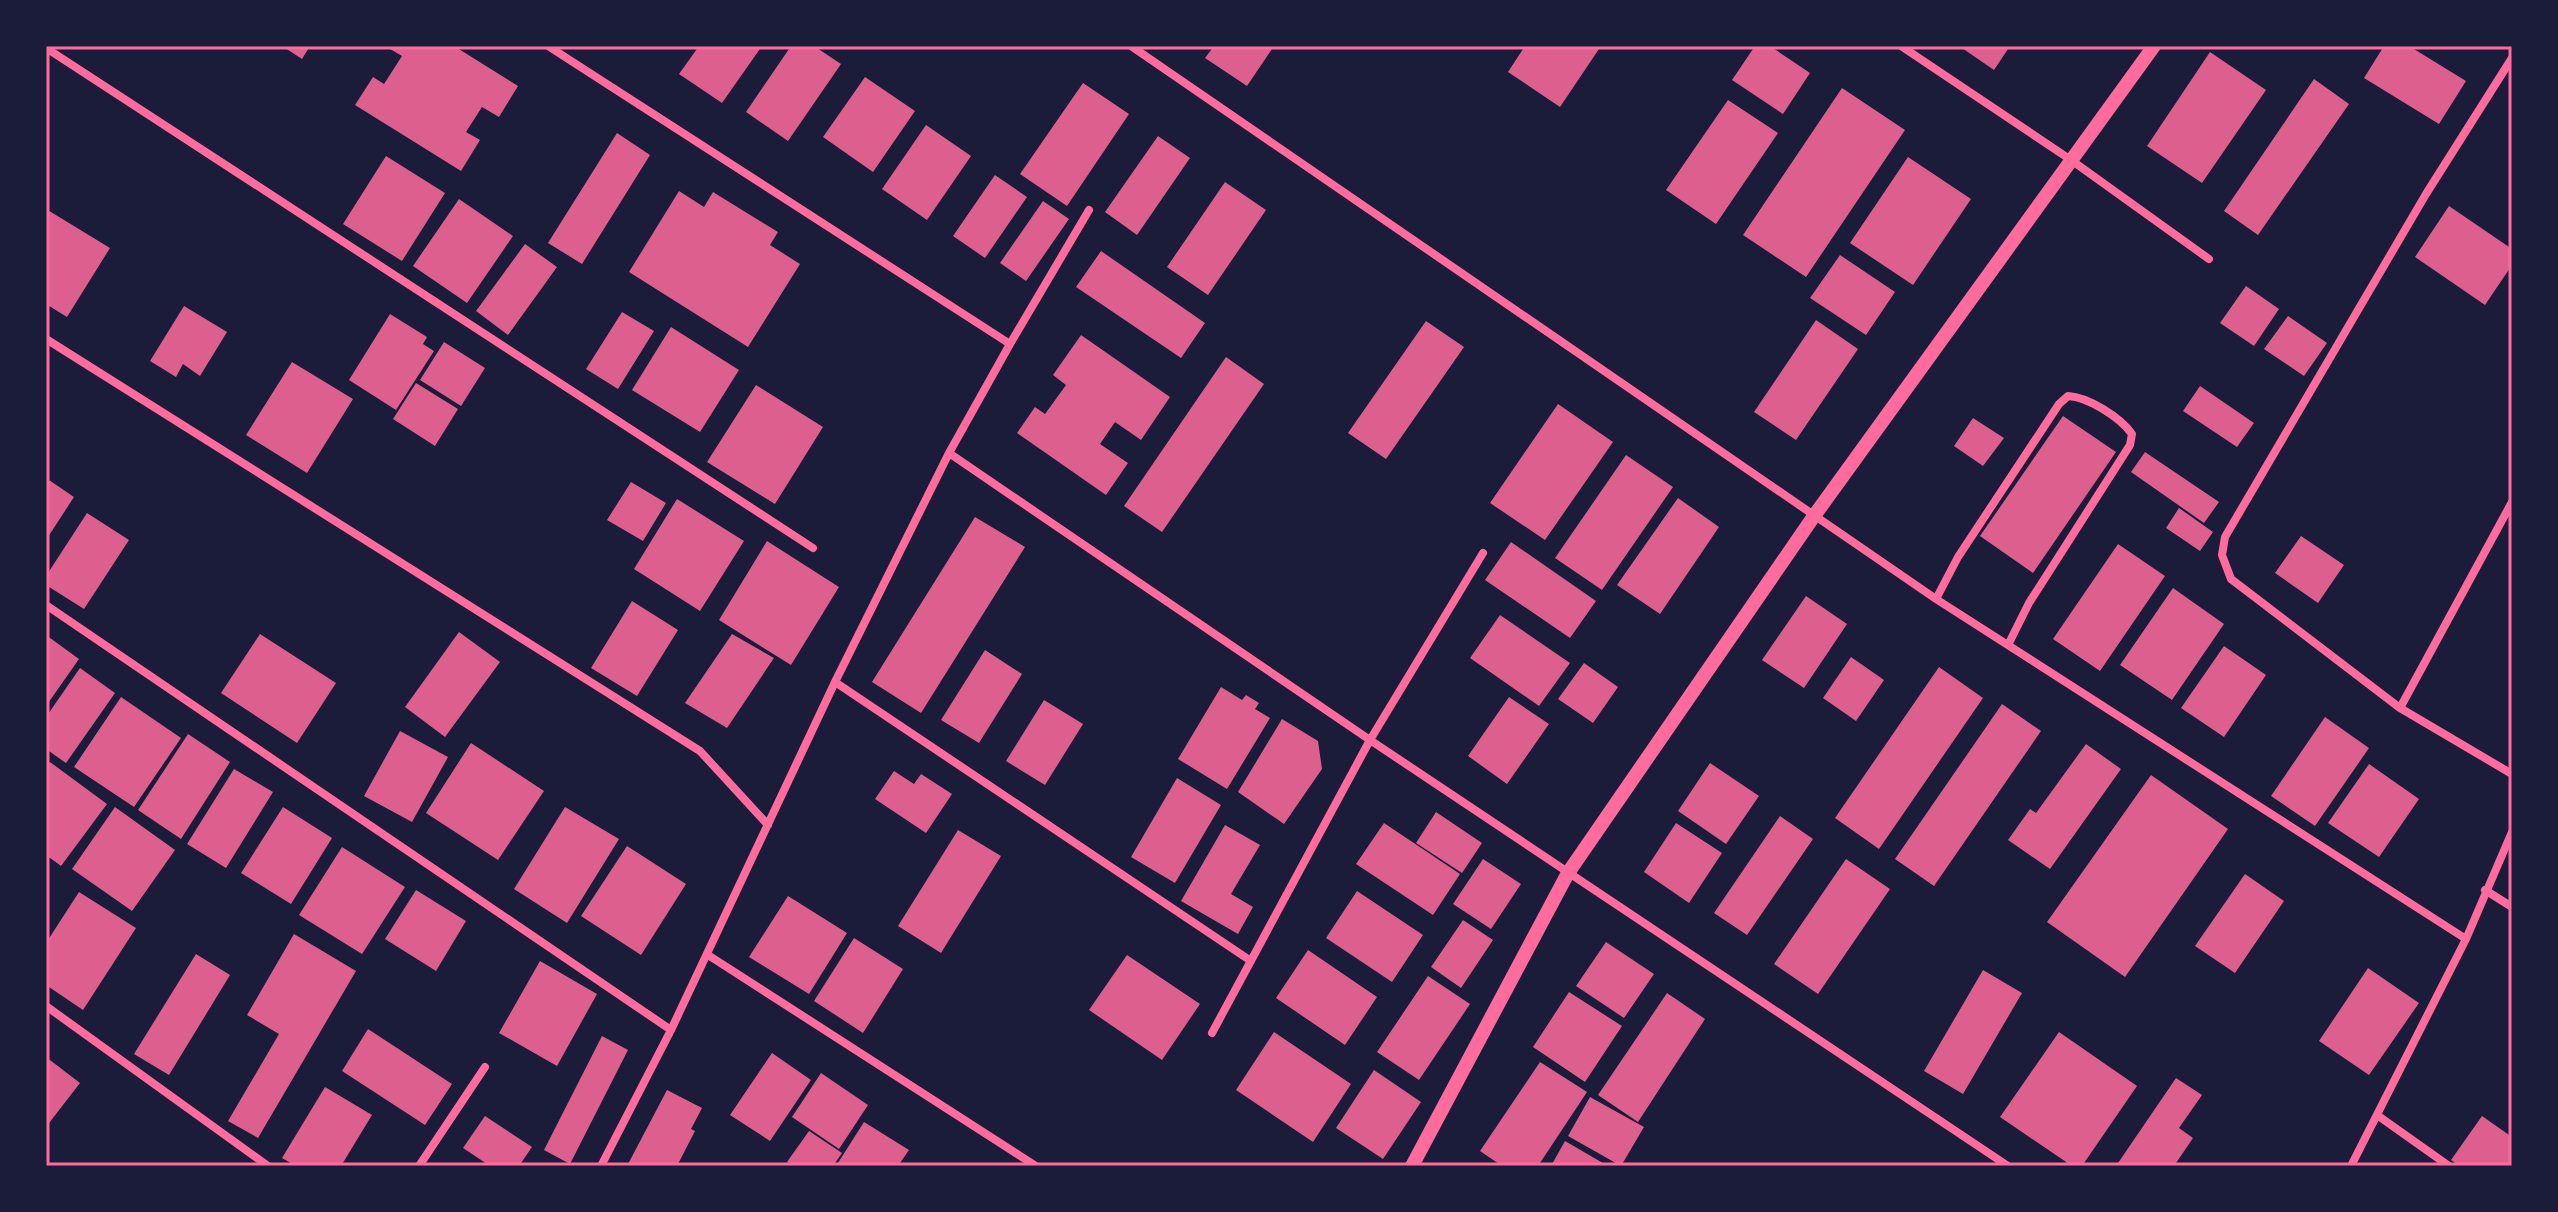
<svg xmlns="http://www.w3.org/2000/svg" width="2558" height="1212" viewBox="0 0 2558 1212" font-family="Roboto,sans-serif">
  <rect width="100%" height="100%" fill="#1b1b3a"/>
  <!-- building -->
  <path fill="#dd5f8e" d="M282,46H310L302,59Z
    M392,46H454L518,86L499,117L482,107L466,132L480,140L461,171L355,105L373,77L384,84L402,56L390,49Z
    M699,46H762L722,103L679,74Z
    M791,46H814L841,64L788,141L746,112Z
    M1214,46H1274L1247,86L1205,58Z
    M1525,46H1601L1560,107L1508,72Z
    M1755,46H1770L1810,73L1783,114L1732,80Z
    M1959,46H2010L1994,70Z
    M2384,46H2409L2466,81L2439,124L2364,78Z
    M2210,52L2266,90L2202,183L2147,146Z
    M865,77L915,111L873,172L823,137Z
    M2314,79L2349,104L2258,235L2224,211Z
    M1083,83L1129,114L1067,206L1020,174Z
    M1842,88L1905,130L1806,277L1743,235Z
    M1728,100L1778,133L1716,224L1666,190Z
    M926,125L971,156L927,220L882,189Z
    M617,133L650,155L582,264L548,243Z
    M1158,136L1190,158L1137,235L1105,212Z
    M386,156L445,193L402,261L343,224Z
    M1908,157L1971,199L1913,285L1850,243Z
    M995,175L1027,197L985,258L953,236Z
    M1225,182L1266,210L1208,295L1167,267Z
    M679,191L704,207L713,192L778,232L770,245L800,264L748,347L629,272Z
    M459,199L513,236L467,303L413,266Z
    M1043,201L1069,219L1026,281L1000,263Z
    M2449,206L2512,249V265L2485,305L2415,257Z
    M46,209L110,248L67,317L46,304Z
    M525,244L557,267L508,335L476,311Z
    M1101,251L1205,323L1181,358L1076,287Z
    M1840,255L1895,292L1866,335L1810,298Z
    M2246,286L2279,309L2254,346L2220,323Z
    M184,306L227,332L200,376L183,364L176,377L150,361Z
    M622,312L654,331L618,389L586,369Z
    M390,314L427,337L423,344L434,351L396,410L349,380Z
    M2288,316L2327,343L2304,376L2264,349Z
    M1816,320L1858,349L1796,440L1754,412Z
    M1426,321L1464,347L1386,459L1348,433Z
    M671,327L739,370L700,432L632,390Z
    M1081,335L1170,397L1141,440L1115,422L1100,444L1128,463L1106,495L1017,433L1035,407L1045,414L1066,385L1053,375Z
    M444,342L485,368L461,406L420,380Z
    M1226,357L1264,384L1162,532L1124,506Z
    M292,362L353,399L307,473L246,435Z
    M416,383L458,409L435,446L393,419Z
    M756,385L823,427L775,504L707,462Z
    M2200,386L2254,423L2237,447L2183,411Z
    M1558,404L1613,442L1545,540L1490,503Z
    M2063,416L2116,452L2033,573L1980,536Z
    M1973,418L2004,438L1983,466L1954,446Z
    M2145,452L2219,502L2204,523L2131,472Z
    M1626,455L1673,487L1602,590L1555,558Z
    M46,478L74,497L46,540Z
    M631,482L666,503L643,541L607,520Z
    M1678,498L1719,527L1660,614L1617,585Z
    M677,499L744,541L700,611L634,569Z
    M2179,508L2213,532L2200,551L2166,528Z
    M87,513L129,540L84,609L46,585V576Z
    M975,517L1025,547L921,713L872,682Z
    M2301,536L2344,565L2318,603L2275,573Z
    M767,541L839,587L791,665L719,620Z
    M1511,542L1596,601L1570,638L1485,580Z
    M2118,544L2165,576L2100,671L2053,639Z
    M2173,588L2224,624L2172,700L2120,665Z
    M1806,596L1847,624L1804,688L1762,660Z
    M632,601L678,630L637,696L591,668Z
    M1500,615L1570,663L1539,706L1470,658Z
    M459,632L500,662L445,737L405,707Z
    M260,634L336,683L297,743L221,693Z
    M732,634L774,658L727,728L685,703Z
    M46,635L79,659L46,706Z
    M2224,646L2266,675L2224,737L2181,708Z
    M985,650L1022,674L979,743L941,720Z
    M1851,657L1884,680L1856,721L1823,698Z
    M1584,663L1618,687L1593,723L1558,699Z
    M1939,667L1983,698L1879,849L1835,818Z
    M80,668L115,693L66,763L46,749V717Z
    M1221,687L1242,700L1246,695L1259,703L1255,709L1270,718L1227,789L1178,759Z
    M121,697L181,738L134,807L74,767Z
    M1509,697L1549,724L1507,784L1468,756Z
    M1044,700L1083,724L1045,785L1006,761Z
    M2002,704L2041,731L1934,886L1895,859Z
    M2325,717L2369,748L2315,826L2271,796Z
    M1282,719L1318,741L1322,769L1284,824L1238,792Z
    M400,731L448,757L412,822L364,796Z
    M188,734L230,762L181,839L138,810Z
    M471,743L544,791L498,860L426,813Z
    M2086,744L2121,769L2050,869L2008,840L2030,809L2036,813Z
    M50,762L107,804L61,866L46,855V767Z
    M1710,763L1759,796L1726,844L1678,811Z
    M2369,764L2419,799L2379,857L2328,823Z
    M234,769L273,792L226,868L187,844Z
    M894,771L914,784L921,774L952,794L926,833L875,799Z
    M2151,775L2228,829L2125,977L2047,922Z
    M1177,778L1221,805L1175,883L1131,857Z
    M115,807L175,850L132,911L72,869Z
    M283,807L332,838L291,904L241,873Z
    M565,807L619,839L567,923L514,889Z
    M1436,812L1482,843L1462,873L1416,843Z
    M1780,816L1813,839L1747,935L1714,913Z
    M1384,823L1460,874L1433,915L1356,864Z
    M1676,823L1722,853L1689,903L1644,872Z
    M1225,825L1260,845L1231,894L1253,907L1238,934L1181,901Z
    M958,830L1001,856L941,953L898,926Z
    M627,846L686,884L641,955L581,916Z
    M342,847L405,887L362,954L299,915Z
    M1483,859L1521,884L1491,929L1453,904Z
    M1846,859L1890,889L1818,994L1774,964Z
    M2245,874L2284,901L2235,973L2195,946Z
    M416,890L466,921L436,971L385,939Z
    M1357,891L1423,935L1392,982L1326,938Z
    M79,892L136,928L83,1010L46,985V943Z
    M788,896L847,933L809,994L749,957Z
    M1463,920L1493,940L1461,988L1431,967Z
    M294,934L356,971L258,1138L228,1121L279,1034L247,1015Z
    M854,938L903,969L863,1033L814,1001Z
    M1606,942L1654,974L1624,1018L1576,986Z
    M1308,950L1377,997L1345,1045L1276,998Z
    M196,954L230,975L169,1075L134,1054Z
    M1127,955L1200,1004L1162,1060L1089,1010Z
    M540,961L597,994L557,1066L499,1033Z
    M2368,968L2419,1003L2369,1075L2319,1041Z
    M1983,970L2022,993L1963,1094L1924,1071Z
    M1428,976L1470,1004L1419,1080L1377,1052Z
    M1569,992L1622,1026L1585,1082L1533,1047Z
    M1667,993L1705,1019L1638,1122L1598,1095Z
    M368,1029L452,1084L425,1125L342,1071Z
    M1274,1032L1351,1084L1313,1142L1236,1090Z
    M2059,1032L2137,1086L2082,1166H2072L2000,1117Z
    M602,1036L628,1050L570,1164L544,1150Z
    M772,1053L811,1080L770,1141L730,1115Z
    M46,1057L80,1083L46,1127Z
    M1540,1062L1587,1092L1538,1166H1502L1480,1151Z
    M1374,1070L1421,1102L1383,1159L1336,1128Z
    M821,1073L868,1105L839,1149L792,1117Z
    M2176,1078L2202,1095L2179,1128L2193,1138L2174,1166H2116Z
    M325,1087L372,1115L341,1166H296L282,1158Z
    M667,1090L702,1108L691,1129L695,1131L677,1166H627Z
    M1590,1097L1644,1127L1621,1166L1568,1136Z
    M485,1116L532,1147L519,1166H490L463,1148Z
    M2482,1116L2512,1137V1166H2460L2451,1160Z
    M864,1122L909,1150L898,1166H836Z
    M809,1131L842,1153L833,1166H794L787,1162Z
    M1565,1141L1608,1166H1551Z"/>
  <g fill="none" stroke-linecap="round" stroke-linejoin="round">
    <!-- minor -->
    <path stroke="#ff6b9d" stroke-width="8" d="M548,46L1010,344L949,453L1370,740L2008,1166
      M1131,46L1936,599L2466,939
      M1901,46L2071,160L2209,259
      M46,48L813,548
      M2512,58L2426,194L2225,537L2222,555L2231,579L2400,708L2512,774
      M46,339L700,751L768,825
      M1010,344L1089,210
      M1936,599L1958,557L2059,404L2068,396C2088,397 2120,417 2132,434L2130,445L2029,603L2008,645
      M46,605L671,1030L601,1166
      M835,682L1251,961
      M2400,708L2512,502
      M2485,890L2512,907
      M708,955L1036,1166
      M46,1006L268,1166
      M671,1030L835,682L949,453
      M1212,1033L1370,740L1483,553
      M2377,1115L2449,1166
      M419,1166L485,1067
      M2351,1166L2466,939L2512,832"/>
    <!-- tertiary -->
    <path stroke="#ff6b9d" stroke-width="14" d="M1412,1166L1568,873L1814,516L2154,46"/>
  </g>
  <!-- border -->
  <rect width="2558" height="1212" fill="none" stroke="#1b1b3a" stroke-width="96"/>
  <rect x="48" y="48" width="2462" height="1116" fill="none" stroke="#ff6b9d" stroke-width="3"/>
</svg>
